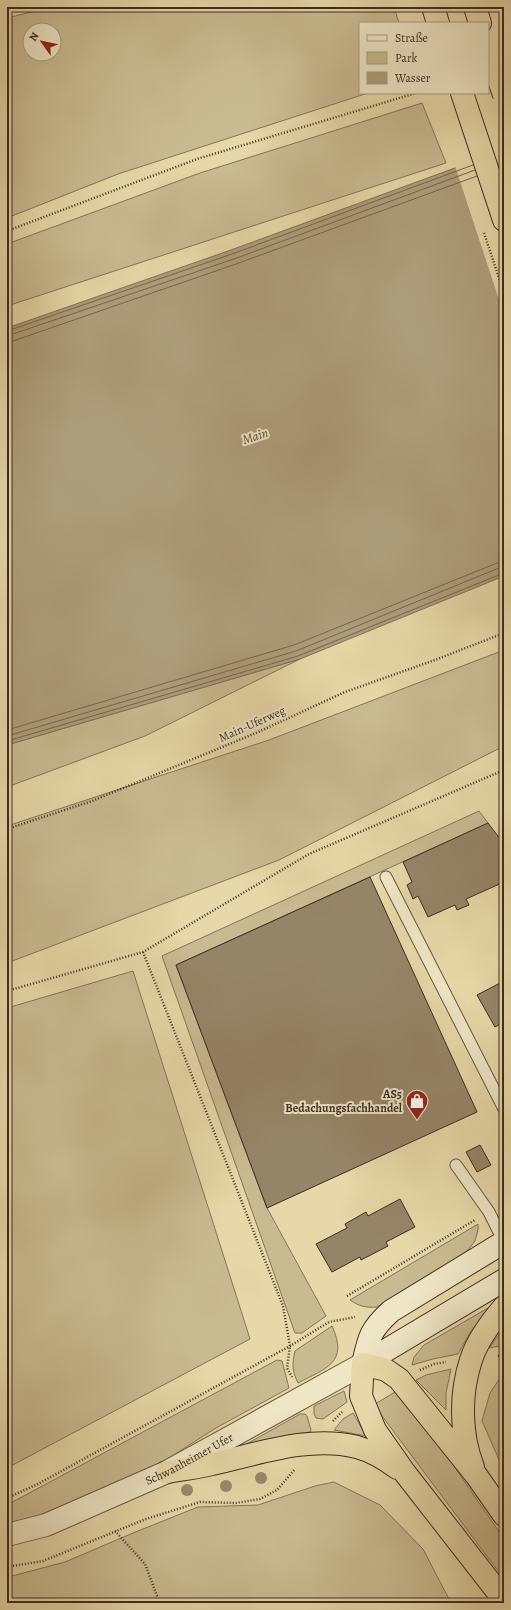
<svg xmlns="http://www.w3.org/2000/svg" width="511" height="1610" viewBox="0 0 511 1610" font-family="Alegreya,serif">
  <rect width="100%" height="100%" fill="#e6d8a8"/>
  <filter id="stains"><feTurbulence type="fractalNoise" baseFrequency=".005" numOctaves="4"/><feColorMatrix values="0 0 0 0 .2 0 0 0 0 .09 0 0 0 0 .02 0 0 0 .5 -.17"/></filter>
  <radialGradient id="worn" r=".72"><stop offset=".6" stop-color="#630" stop-opacity="0"/><stop offset="1" stop-color="#630" stop-opacity=".3"/></radialGradient>
  <!-- green -->
  <path fill="#c9bb91" stroke="#83745a" fill-rule="evenodd" d="M51,7H394L399,23H360V93H368L118,174L7,218V18ZM30,30H54V54H30Z
    M422,103L446,163L7,306V244L200,173Z
    M504,650V746L279,860L7,963V826L269,740Z
    M300,659L145,736L7,787V745Z
    M479,811L488,823L176,965L267,1208L326,1316L302,1333H295L162,956Z
    M133,971L250,1339L7,1468V1008Z
    M478,1224V1230L475,1241L464,1255L377,1307C365,1308 359,1306 350,1300Z
    M488,1308L489,1310L471,1331L458,1354L433,1359L412,1365L414,1357L424,1345Z
    M332,1326C349,1363 326,1368 298,1383C292,1371 292,1364 295,1351Z
    M504,1328V1345L489,1348Z
    M277,1360L282,1361L289,1388L216,1428L150,1470L41,1519L7,1525V1505Z
    M451,1369L446,1393V1410L416,1380L426,1375Z
    M504,1372V1471L482,1421L490,1393Z
    M344,1391L347,1402L323,1419L316,1418L314,1414V1406Z
    M395,1392L434,1437L504,1539V1579L382,1416L375,1404Z
    M353,1413L366,1436L334,1430L343,1419Z
    M300,1414H305L307,1416L311,1430L310,1432C281,1435 254,1445 227,1455Z
    M334,1482L380,1505L423,1549L451,1603H7V1576H12L65,1562L133,1533L198,1507L258,1505L315,1486Z"/>
  <!-- water -->
  <path fill="#ad9e7b" stroke="#807058" d="M504,150V576L300,659L7,745V328L231,250Z"/>
  <!-- pier -->
  <path fill="#e6d8a8" d="M504,148V315L455,166Z"/>
  <g fill="none" stroke-linecap="round" stroke-linejoin="round">
    <!-- shore -->
    <path stroke="#75654f" stroke-width="1" d="M7,331L232,254L473,165
      M7,336L234,259L475,170
      M7,342L13,341L236,264L477,176
      M7,730L294,645L497,563L504,562
      M7,736L296,651L499,568H504
      M7,741L298,656L504,573"/>
  </g>
  <!-- building -->
  <path fill="#958568" stroke="#3d2c23" d="M488,823L504,844V882L466,899L469,905L457,910L455,905L428,917L418,896L413,899L407,885L412,882L403,862Z
    M370,877L477,1112L267,1208L176,965Z
    M504,981V1022L495,1027L477,995Z
    M480,1145L491,1165L477,1172L466,1152Z
    M400,1199L415,1227L386,1242L388,1246L361,1260L360,1257L332,1272L316,1244L347,1228L345,1224L366,1212L368,1216Z"/>
  <g fill="none" stroke-linecap="round" stroke-linejoin="round">
    <!-- service casing -->
    <g stroke="#675744" stroke-width="13">
      <path id="service" d="M386,877L504,1109
        M456,1165L489,1212L504,1242"/>
    </g>
    <!-- minor casing -->
    <g stroke="#675744" stroke-width="24">
      <g id="minor">
        <path id="s1" d="M7,1535L46,1525L167,1472L363,1364"/>
      </g>
    </g>
    <!-- secondary casing -->
    <g stroke="#3d2c23" stroke-width="24">
      <path id="secondary" d="M363,1364C369,1337 370,1330 391,1311L504,1242
        M363,1364L504,1280"/>
    </g>
    <!-- trunk casing -->
    <g stroke="#3d2c23" stroke-width="24">
      <path id="trunk" d="M433,7L438,23
        M475,7L480,23
        M462,93L504,220
        M473,1467C460,1434 460,1393 471,1360C477,1341 491,1322 504,1307
        M167,1472C182,1469 197,1468 212,1464C258,1454 309,1435 357,1447C371,1451 385,1459 397,1468
        M504,1515L476,1475L399,1379L386,1370L363,1364L361,1396L375,1430L405,1473L504,1600"/>
    </g>
    <!-- path -->
    <path stroke="#3d2c23" stroke-width="2.5" stroke-dasharray="1 2" stroke-linecap="butt" d="M7,231L197,159L416,93
      M484,233L504,293
      M7,829L92,801L256,733L345,692L435,660L504,633
      M143,952L283,1306L290,1346L287,1368L292,1377
      M7,991L143,952L309,854L504,770
      M347,1296L475,1220
      M498,1356L504,1355
      M420,1370L434,1364L446,1362
      M333,1421L342,1412
      M7,1498L38,1484L290,1346L329,1322L355,1317
      M115,1531L145,1564L157,1596L158,1603
      M7,1566H13L43,1561L146,1519L200,1502L236,1503L260,1499L277,1490L295,1469"/>
    <!-- service -->
    <use href="#service" stroke="#efe6c6" stroke-width="11"/>
    <!-- minor -->
    <use href="#minor" stroke="#efe6c6" stroke-width="22"/>
    <!-- secondary -->
    <use href="#secondary" stroke="#efe6c6" stroke-width="22"/>
    <!-- trunk -->
    <use href="#trunk" stroke="#e6d8a8" stroke-width="22"/>
    <!-- trunk-bridge casing -->
    <g stroke="#3d2c23" stroke-width="24" stroke-linecap="butt">
      <path id="trunk-bridge" d="M488,46L504,95"/>
    </g>
    <!-- trunk-bridge -->
    <use href="#trunk-bridge" stroke="#e6d8a8" stroke-width="22"/>
  </g>
  <!-- trees -->
  <g fill="#98896b">
    <circle cx="261" cy="1478" r="6"/>
    <circle cx="226" cy="1486" r="6"/>
    <circle cx="187" cy="1490" r="6"/>
  </g>
  <!-- icons -->
  <defs>
    <g id="shop-pin" transform="scale(1.15)"><path d="M0 17L-7.5 6A9.5 9.5 0 1 1 7.5 6Z" fill="#8f2418" stroke="#efe6c6"/><path d="M-5-2.5h2.3a2.7 3.5 0 0 1 5.4 0H5L5.5 6h-11ZM-1.5-2.5h3a1.5 2.3 0 0 0-3 0Z" fill="#fff"/></g>
  </defs>
  <g fill-rule="evenodd">
    <use href="#shop-pin" x="417" y="1101"/>
  </g>
  <g text-anchor="middle" dominant-baseline="central" stroke-width="4" stroke-linejoin="round" paint-order="stroke">
    <!-- street labels -->
    <g font-size="12" fill="#3d2c23" stroke="#efe6c6">
      <text transform="translate(252 724) rotate(-24)">Main-Uferweg</text>
      <text stroke="none"><textPath href="#s1" startOffset="198">Schwanheimer Ufer</textPath></text>
    </g>
    <!-- poi labels -->
    <g font-size="12" font-weight="bold" fill="#3d2c23" stroke="#efe6c6" text-anchor="end">
      <text x="402" y="1094">AS5<tspan x="402" dy="14">Bedachungsfachhandel</tspan></text>
    </g>
    <!-- water labels -->
    <g font-size="13" font-style="italic" fill="#594839" stroke="#efe6c6">
      <text transform="translate(255 436) rotate(-18)">Main</text>
    </g>
  </g>
  <!-- margin -->
  <rect width="511" height="1610" fill="none" stroke="#e6d8a8" stroke-width="24"/>
  <rect x="8" y="8" width="495" height="1594" fill="none" stroke="#3d2c23" stroke-width="2"/>
  <rect x="12" y="12" width="487" height="1586" fill="none" stroke="#3d2c23"/>
  <!-- legend -->
  <rect x="359" y="22" width="130" height="72" fill="#efe6c6" stroke="#a89c85"/>
  <rect x="367" y="35" width="20" height="6" fill="#efe6c6" stroke="#a89c85"/>
  <text x="395" y="42" font-size="12" fill="#3d2c23">Straße</text>
  <rect x="367" y="52" width="20" height="12" fill="#c9bb91" stroke="#a89c85"/>
  <text x="395" y="62" font-size="12" fill="#3d2c23">Park</text>
  <rect x="367" y="72" width="20" height="12" fill="#ad9e7b" stroke="#a89c85"/>
  <text x="395" y="82" font-size="12" fill="#3d2c23">Wasser</text>
  <!-- north arrow -->
  <g transform="translate(42 42) rotate(303)"><circle r="19" fill="#efe6c6" stroke="#a89c85"/>
  <path d="M0-3L7 15L0 10L-7 15Z" fill="#8f2418"/>
  <text y="-6" font-size="11" font-weight="bold" text-anchor="middle" fill="#3d2c23">N</text>
  </g>
  <rect width="100%" height="100%" filter="url(#stains)"/>
  <rect width="100%" height="100%" fill="url(#worn)"/>
</svg>
